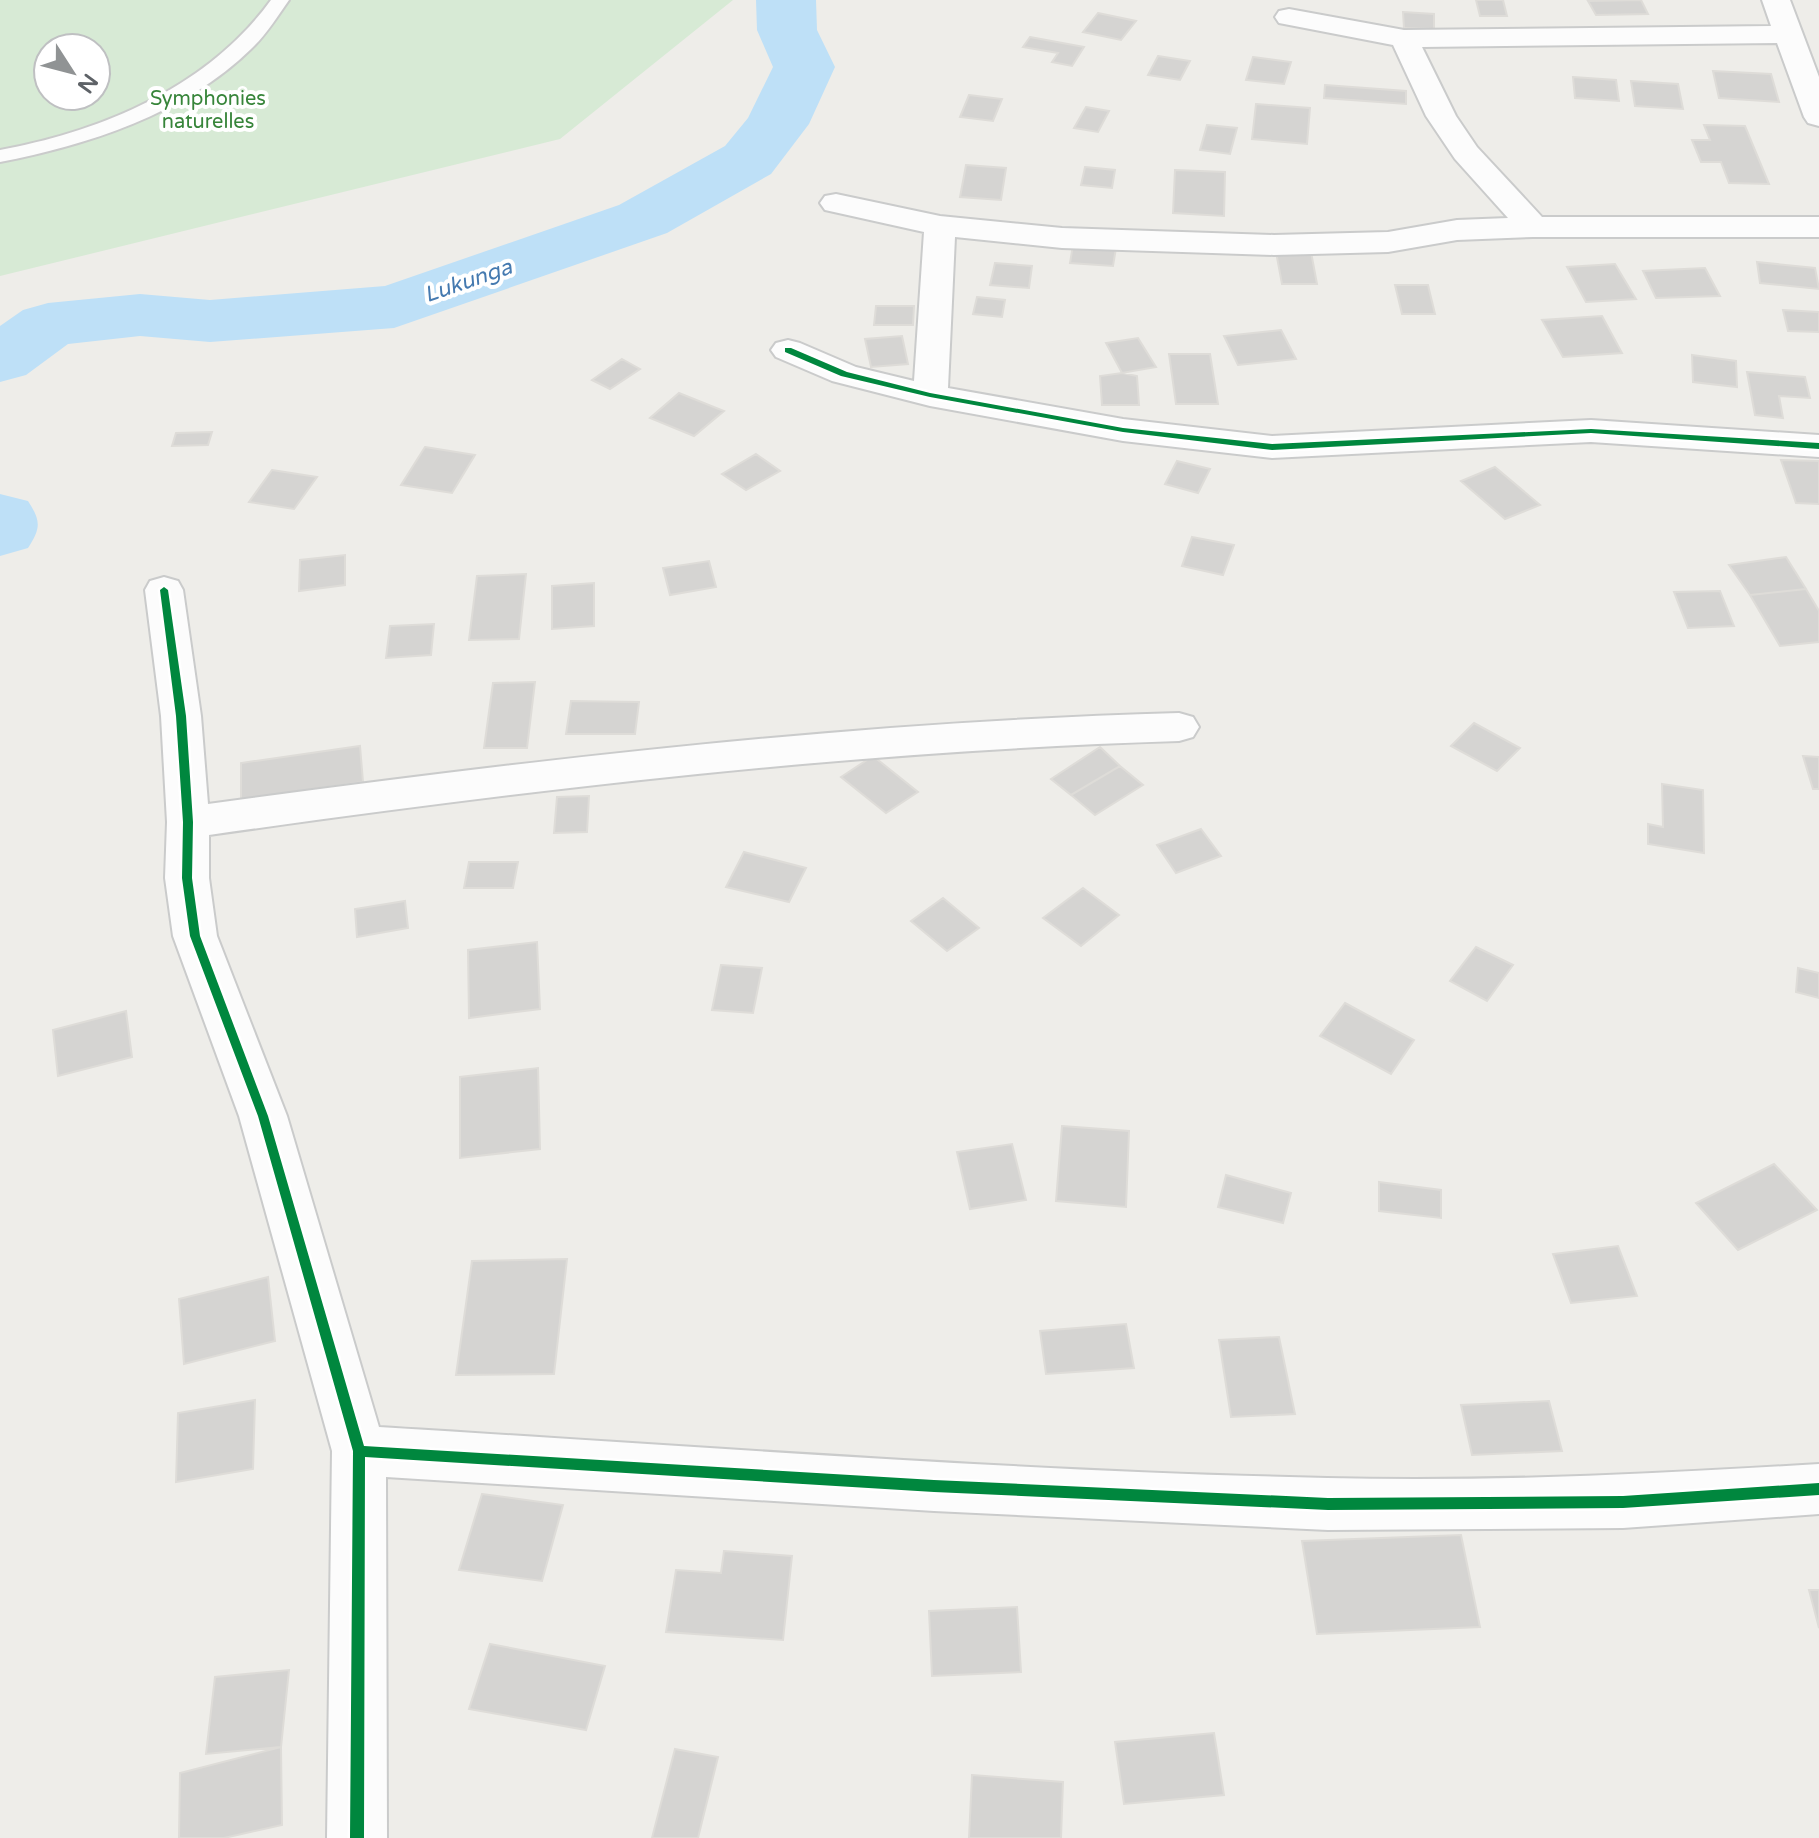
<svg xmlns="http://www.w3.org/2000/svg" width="1819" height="1838" viewBox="0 0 1819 1838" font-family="'Varela Round',sans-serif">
  <rect width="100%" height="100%" fill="#eeede9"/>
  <!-- green -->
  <path fill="#d7ead5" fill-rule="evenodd" d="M0,0H733L560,139L0,276ZM48,48H96V96H48Z"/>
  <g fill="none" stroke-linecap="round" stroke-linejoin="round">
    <!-- river -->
    <path fill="#bee0f7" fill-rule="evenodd" d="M756,0H816L817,30L835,67L809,124L771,174L667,233L394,328L210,342L140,336L68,344L26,375L0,382V326L23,310L48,303L140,294L210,300L385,286L619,205L725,146L748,118L773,67L757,30Z
      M0,494L28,501C41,521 41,528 28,548L0,556Z"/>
  </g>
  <!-- building -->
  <path fill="#d5d4d2" stroke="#dedcd8" stroke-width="2" d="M1476,0H1503L1507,16H1480Z
    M1641,0L1648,14L1596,15L1588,1Z
    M1403,12L1434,14V29L1404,28Z
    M1098,13L1136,21L1121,40L1083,32Z
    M1030,37L1084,47L1072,66L1052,62L1058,53L1023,47Z
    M1158,56L1190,61L1180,80L1148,75Z
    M1253,57L1291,62L1284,84L1246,80Z
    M1713,71L1771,74L1779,102L1719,98Z
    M1573,77L1616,80L1619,101L1575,98Z
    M1631,81L1678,84L1683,109L1635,106Z
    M1325,85L1406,91V104L1324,98Z
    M969,95L1002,99L993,121L960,117Z
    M1256,104L1310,108L1307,144L1252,139Z
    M1086,107L1109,111L1098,132L1074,128Z
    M1207,125L1237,128L1230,154L1200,150Z
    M1704,125L1745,126L1769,184L1729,183L1721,162H1701L1692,140H1710Z
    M966,165L1006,168L1001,200L960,197Z
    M1085,167L1115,170L1112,188L1081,185Z
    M1175,170L1225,172L1224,216L1173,213Z
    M1073,245L1116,248L1113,266L1070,263Z
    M1276,252H1311L1317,284H1282Z
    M1757,262L1815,268L1819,289L1760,283Z
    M995,263L1032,266L1029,288L990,285Z
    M1615,264L1636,299L1586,302L1567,267Z
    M1705,268L1720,296L1656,298L1643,271Z
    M1395,285H1428L1435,314H1402Z
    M977,297L1005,300L1002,317L973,314Z
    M876,306H914L913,325H874Z
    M1783,310L1819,312V332L1788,331Z
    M1602,316L1622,353L1563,357L1542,320Z
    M1281,330L1296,359L1238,365L1224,336Z
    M902,336L908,364L871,367L865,339Z
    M1138,338L1156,367L1122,373L1106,343Z
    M1169,354H1210L1218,404H1176Z
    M1692,355L1736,361L1737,387L1693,382Z
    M622,359L640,369L610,389L592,380Z
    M1747,372L1805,377L1810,398L1779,396L1783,418L1755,415Z
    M1122,373L1137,376L1139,405H1102L1100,376Z
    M679,393L724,411L694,436L650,418Z
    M212,432L208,445L172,446L176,433Z
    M425,447L475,455L452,493L401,485Z
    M756,454L780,471L746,490L722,474Z
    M1781,460L1819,461V504L1796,503Z
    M1177,461L1210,469L1198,493L1165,484Z
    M1495,467L1540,505L1505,519L1461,481Z
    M272,470L317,477L294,509L249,502Z
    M1192,537L1234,545L1223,575L1182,566Z
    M345,555V585L299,591L300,560Z
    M1786,557L1806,589L1750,595L1729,565Z
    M709,561L716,587L670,595L663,568Z
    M526,574L519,639L469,640L477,576Z
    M594,583V626L552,629V586Z
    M1806,589L1819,611V642L1780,646L1750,595Z
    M1720,591L1734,626L1688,628L1674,592Z
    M434,624L431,655L386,658L390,626Z
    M535,682L527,748H484L493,683Z
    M571,701L639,702L635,734H566Z
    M1474,723L1520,748L1497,771L1451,746Z
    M360,746L363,782L241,800V763Z
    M1100,747L1120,766L1071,795L1051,779Z
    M873,756L918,792L886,813L841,777Z
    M1803,756L1819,757V789H1813Z
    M1120,766L1143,785L1095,815L1071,795Z
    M1662,784L1703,790L1704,853L1648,844V824L1663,827Z
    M589,796L587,832L554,833L557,797Z
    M1201,829L1221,856L1176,873L1157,845Z
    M744,852L806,868L789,902L726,887Z
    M469,862H518L513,888H464Z
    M1083,888L1119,915L1081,946L1043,918Z
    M943,898L979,928L947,951L911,921Z
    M405,901L408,928L357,937L355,909Z
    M537,942L540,1009L469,1018L468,950Z
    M1476,947L1513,965L1487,1001L1450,981Z
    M721,965L762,968L753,1013L712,1010Z
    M1798,968L1819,973V998L1796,992Z
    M1345,1003L1414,1040L1391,1074L1320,1036Z
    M126,1011L132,1057L58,1076L53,1030Z
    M538,1068L540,1149L460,1158V1077Z
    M1062,1126L1129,1131L1126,1207L1056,1201Z
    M1012,1144L1026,1200L970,1209L957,1152Z
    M1774,1164L1817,1210L1738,1250L1696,1203Z
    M1226,1175L1291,1193L1283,1223L1218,1207Z
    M1379,1182L1441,1190V1218L1379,1211Z
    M1618,1246L1637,1296L1571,1303L1553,1254Z
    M567,1259L554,1374L456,1375L472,1261Z
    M268,1277L275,1341L184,1364L179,1299Z
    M1126,1324L1134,1368L1046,1374L1040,1331Z
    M1279,1337L1295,1414L1231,1417L1219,1340Z
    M255,1400L253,1469L176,1482L178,1413Z
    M1549,1401L1562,1451L1472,1455L1461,1405Z
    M482,1494L563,1505L542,1581L459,1570Z
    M1461,1535L1480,1627L1317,1634L1302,1541Z
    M724,1551L792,1556L783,1640L666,1632L676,1570L721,1573Z
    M1809,1590H1819V1628Z
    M1017,1607L1021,1672L932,1676L929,1611Z
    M490,1644L605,1666L586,1730L469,1709Z
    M289,1670L281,1747L206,1754L215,1677Z
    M1214,1733L1224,1795L1124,1804L1115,1742Z
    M281,1747L282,1825L224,1838H179L180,1773Z
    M675,1749L718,1757L698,1838H652Z
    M972,1775L1063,1782L1061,1838H969Z"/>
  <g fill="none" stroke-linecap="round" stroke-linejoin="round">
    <!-- service casing -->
    <g stroke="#cacbcb" stroke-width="4">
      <path id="service" d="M271,0H289C277,17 266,35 251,49C185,114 88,145 0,162V150C103,131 208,87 271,0Z"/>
    </g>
    <!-- minor casing -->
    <g stroke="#cacbcb" stroke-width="4">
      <path id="minor" d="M1762,0H1790L1819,77V126L1808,123L1804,117L1777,43L1422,47L1456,116L1477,147L1542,217H1819V237H1533L1457,240L1388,252L1274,255L1062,248L955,237L948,388L1123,419L1272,436L1591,420L1819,435V457L1591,442L1272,458L1123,441L930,406L832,381L776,357L771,350L776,343L788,340L800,343L856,367L914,381L924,232L825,210L820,203L825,196L836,194L940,216L1062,228L1274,235L1388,232L1457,220L1508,218L1455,159L1426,116L1393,45L1279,23L1275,17L1279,11L1289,9L1404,30L1771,26Z
        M164,577L178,581L183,590L201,716L208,804C531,760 853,722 1179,713L1193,717L1199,727L1193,737L1179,741C853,751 532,789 209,835V878L217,936L287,1116L379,1427C694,1446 1010,1471 1327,1478C1491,1482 1655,1474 1819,1464V1514L1623,1528L1328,1530L934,1511L386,1477L387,1838H327L332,1451L239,1116L173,936L165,878L167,822L161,716L145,590L150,581Z"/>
    </g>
    <!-- service -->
    <use href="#service" fill="#fcfcfc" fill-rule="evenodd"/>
    <!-- minor -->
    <use href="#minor" fill="#fcfcfc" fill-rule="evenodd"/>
    <!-- cycleway casing -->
    <g stroke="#fff" stroke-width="5">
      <path id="cycleway" d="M785,348H791L847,372L930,393L1123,428L1272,444L1591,429L1819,443V449L1591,433L1272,450L1123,432L930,397L841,376L785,352Z
        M164,587L168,590L186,716L193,822L192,878L200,936L268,1116L364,1446L934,1480L1328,1498L1623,1496L1819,1483V1495L1623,1508L1328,1510L934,1492L365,1457L364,1838H350L353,1451L258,1116L190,936L182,878L183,822L176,716L160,590Z"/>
    </g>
    <!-- cycleway -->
    <use href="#cycleway" fill="#00873e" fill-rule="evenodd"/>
  </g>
  <g text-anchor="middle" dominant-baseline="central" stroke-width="8" stroke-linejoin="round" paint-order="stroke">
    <!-- far-park labels -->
    <g font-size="20" fill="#37853a" stroke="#fff">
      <text x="208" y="99">Symphonies<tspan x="208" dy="23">naturelles</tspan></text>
    </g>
    <!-- far-water labels -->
    <g font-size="22" font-style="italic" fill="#457ab0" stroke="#fff">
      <text transform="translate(468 281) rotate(-19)">Lukunga</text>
    </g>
  </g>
  <!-- north arrow -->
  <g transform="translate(72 72) rotate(126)"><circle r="38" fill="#ffffff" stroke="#bfc0c2" stroke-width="2"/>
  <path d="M0-6L14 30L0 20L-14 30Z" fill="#909394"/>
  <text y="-12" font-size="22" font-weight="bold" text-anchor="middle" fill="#5e6267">N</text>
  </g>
</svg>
